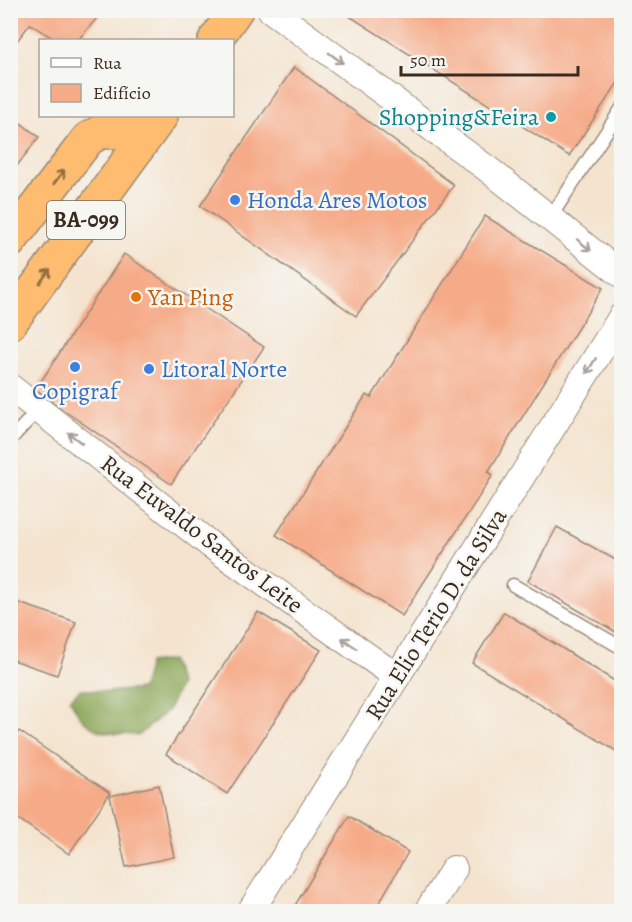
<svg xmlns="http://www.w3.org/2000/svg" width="632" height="922" viewBox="0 0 632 922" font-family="Alegreya,serif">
  <rect width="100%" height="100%" fill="#f6f6f2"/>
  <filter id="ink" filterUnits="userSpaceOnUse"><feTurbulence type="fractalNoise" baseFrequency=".0167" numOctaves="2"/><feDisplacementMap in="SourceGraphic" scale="12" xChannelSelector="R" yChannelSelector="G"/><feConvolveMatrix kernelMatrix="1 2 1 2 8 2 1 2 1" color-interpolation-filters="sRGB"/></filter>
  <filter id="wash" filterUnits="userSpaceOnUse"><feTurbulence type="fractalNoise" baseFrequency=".008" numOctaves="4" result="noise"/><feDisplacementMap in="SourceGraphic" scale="24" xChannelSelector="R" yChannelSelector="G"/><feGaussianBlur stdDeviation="1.35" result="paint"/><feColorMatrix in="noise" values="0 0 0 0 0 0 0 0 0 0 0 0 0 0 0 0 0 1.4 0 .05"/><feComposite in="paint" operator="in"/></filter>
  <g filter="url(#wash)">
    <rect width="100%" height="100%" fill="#f4e4cf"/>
    <!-- forest -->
    <path fill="#8da85a" stroke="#64693c" stroke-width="1.5" d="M171,660L180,684L168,710L139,735C102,733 87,735 70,699L81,689L107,692L142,689L149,663Z"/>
    <g id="blocks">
      <!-- building -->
      <path fill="#f6ab88" d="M10,10H104L78,40H56L30,24L10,50Z
        M340,10H621V78L569,156Z
        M294,67L454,185L356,316L200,206Z
        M10,115L39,137L10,175Z
        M485,216L603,288L488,472L493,475L402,616L276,535L366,395L371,398Z
        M124,254L264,347L171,484L69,414L36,389Z
        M557,527L621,563V635L528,581Z
        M10,600L76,622L57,675L10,659Z
        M258,612L321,650L227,794L166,754Z
        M504,612L621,685V754L472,663Z
        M19,731L110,793L69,854L10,813V744Z
        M159,785L174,857L126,867L110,796Z
        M349,816L408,852L374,912H291Z"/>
    </g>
  </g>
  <g filter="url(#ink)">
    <use href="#blocks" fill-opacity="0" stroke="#988776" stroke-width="1.5"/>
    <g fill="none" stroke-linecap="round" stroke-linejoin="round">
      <!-- service casing -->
      <g stroke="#988776" stroke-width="15">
        <path id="service" d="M550,218L622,108
          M10,440L39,409
          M10,460V467
          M513,585L622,648"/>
      </g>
      <!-- minor casing -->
      <g stroke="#988776" stroke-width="28">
        <path id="minor" d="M271,10L489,170L622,275
          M10,387L212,546L397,677
          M250,912L622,316
          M427,912L454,869"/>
      </g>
      <!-- trunk casing -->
      <g stroke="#988776" stroke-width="36">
        <path id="trunk" d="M215,40L236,10
          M10,241L88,139L100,132L150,131
          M10,323L161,116"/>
      </g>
      <!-- service -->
      <use href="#service" stroke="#fff" stroke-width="12"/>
      <!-- minor -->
      <use href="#minor" stroke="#fff" stroke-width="26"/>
      <!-- trunk -->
      <use href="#trunk" stroke="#fdbc70" stroke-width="33"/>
    </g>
    <!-- one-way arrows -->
    <defs><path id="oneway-shaft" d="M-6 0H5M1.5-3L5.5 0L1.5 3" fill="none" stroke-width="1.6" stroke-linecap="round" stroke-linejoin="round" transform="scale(1.5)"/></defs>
    <g stroke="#a79f9a">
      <use href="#oneway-shaft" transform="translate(336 58) rotate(36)"/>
      <use href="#oneway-shaft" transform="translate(584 245) rotate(39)"/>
      <use href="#oneway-shaft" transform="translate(591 366) rotate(122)"/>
      <use href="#oneway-shaft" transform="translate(75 438) rotate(-142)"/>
      <use href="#oneway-shaft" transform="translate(349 643) rotate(-145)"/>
    </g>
    <g stroke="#926c43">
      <use href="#oneway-shaft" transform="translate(59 177) rotate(-53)"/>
      <use href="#oneway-shaft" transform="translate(45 276) rotate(-54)"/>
    </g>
  </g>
  <!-- markers -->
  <circle fill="#0f9aa8" stroke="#f6f6f2" stroke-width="2" cx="551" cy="117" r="6"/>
  <g fill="#3f7fe0" stroke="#f6f6f2" stroke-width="2">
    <circle cx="235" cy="200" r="6"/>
    <circle cx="75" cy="367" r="6"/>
    <circle cx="149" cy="369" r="6"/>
  </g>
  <circle fill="#e8710a" stroke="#f6f6f2" stroke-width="2" cx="136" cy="297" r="6"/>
  <g text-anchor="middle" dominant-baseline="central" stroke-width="5" stroke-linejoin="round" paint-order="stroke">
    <!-- shield labels -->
    <rect fill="#f6f6f2" stroke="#73675e" stroke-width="1.5" x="47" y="201" width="78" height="38" rx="4.5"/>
    <g font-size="22" font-weight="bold" fill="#3b2a1e">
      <text x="86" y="220">BA-099</text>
    </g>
    <!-- culture labels -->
    <g font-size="24" fill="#0d838f" stroke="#f6f6f2" text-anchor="end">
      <text x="539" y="117">Shopping&amp;Feira</text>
    </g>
    <!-- shop labels -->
    <g font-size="24" fill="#366cbe" stroke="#f6f6f2" text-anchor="start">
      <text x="247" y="200">Honda Ares Motos</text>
      <text x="161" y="369">Litoral Norte</text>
      <text x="75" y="391" text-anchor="middle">Copigraf</text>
    </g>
    <!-- food labels -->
    <g font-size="24" fill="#c56008" stroke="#f6f6f2" text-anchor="start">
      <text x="148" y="297">Yan Ping</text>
    </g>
    <!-- street labels -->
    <g font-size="24" fill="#3b2a1e" stroke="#f6f6f2">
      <text transform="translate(202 534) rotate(37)">Rua Euvaldo Santos Leite</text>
      <text transform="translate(436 614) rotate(-58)">Rua Elio Terio D. da Silva</text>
    </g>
  </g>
  <!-- margin -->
  <rect width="632" height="922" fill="none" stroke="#f6f6f2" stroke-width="36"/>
  <!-- legend -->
  <rect x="39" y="39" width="195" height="78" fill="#f6f6f2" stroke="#aba49d" stroke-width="1.5"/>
  <rect x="51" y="58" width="30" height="9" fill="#ffffff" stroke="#aba49d" stroke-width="1.5"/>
  <text x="93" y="69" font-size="18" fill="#3b2a1e">Rua</text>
  <rect x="51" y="84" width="30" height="18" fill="#f6ab88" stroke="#aba49d" stroke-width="1.5"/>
  <text x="93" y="99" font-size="18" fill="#3b2a1e">Edifício</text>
  <!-- scale -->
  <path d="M401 66v9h177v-9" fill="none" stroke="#3b2a1e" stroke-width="3"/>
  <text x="410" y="66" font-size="18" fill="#3b2a1e" stroke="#f6f6f2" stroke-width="4.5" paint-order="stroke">50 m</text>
</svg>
